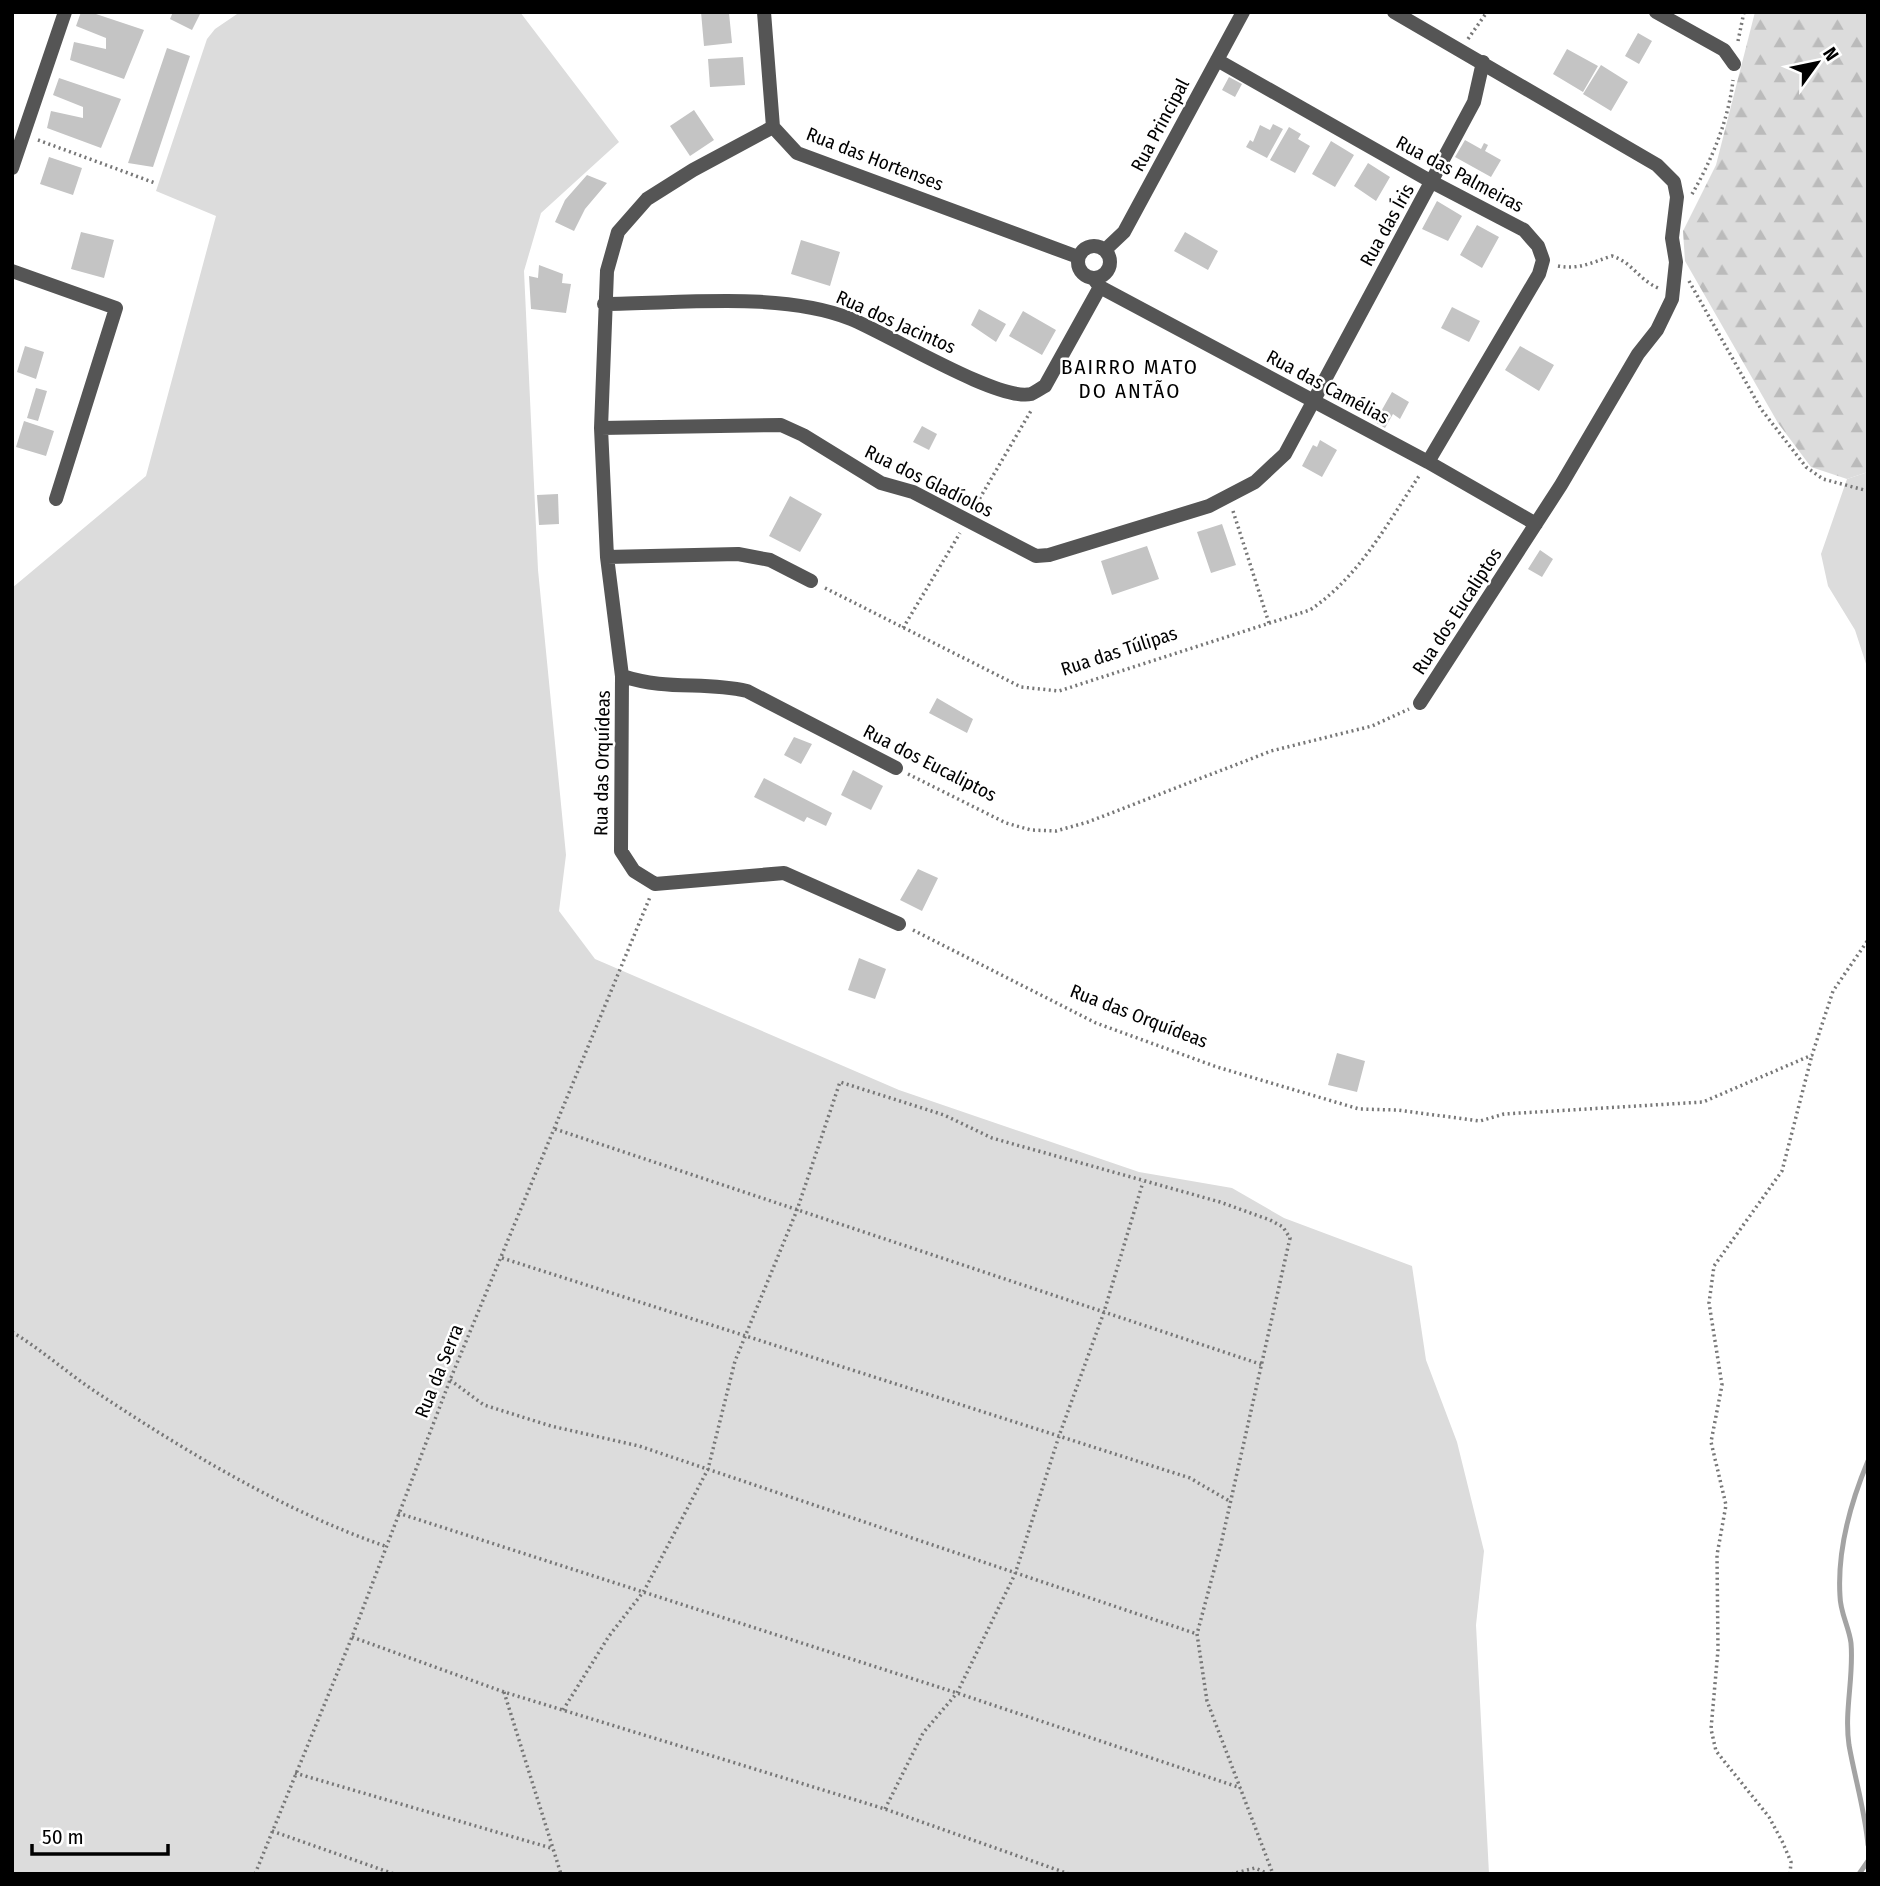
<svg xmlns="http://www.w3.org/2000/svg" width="1880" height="1886" viewBox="0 0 1880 1886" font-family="'Fira Sans Condensed',sans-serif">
  <defs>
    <pattern id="forest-firs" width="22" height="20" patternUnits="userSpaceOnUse" patternTransform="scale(1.75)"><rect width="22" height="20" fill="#dcdcdc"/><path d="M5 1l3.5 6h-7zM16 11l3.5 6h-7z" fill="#bbb"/></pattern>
  </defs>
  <rect width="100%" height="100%" fill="#fff"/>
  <!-- grass -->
  <path fill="#dcdcdc" d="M240,12H520L619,142L541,213L524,271L538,570L566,855L559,911L595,959L899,1090L1139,1172L1232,1188L1284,1218L1412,1266L1426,1360L1457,1442L1484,1551L1476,1625L1489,1874H12V588L146,476L216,216L156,191L207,39L215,29Z
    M1868,472V670L1855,630L1828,586L1821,554L1847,479Z"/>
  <!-- forest -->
  <path fill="url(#forest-firs)" d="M1755,12H1868V472L1847,479L1811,467L1778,423L1685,261L1683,231L1716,165Z"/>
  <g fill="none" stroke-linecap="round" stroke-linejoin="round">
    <!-- stream -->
    <path stroke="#a3a3a3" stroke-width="5" d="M1868,1461C1850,1504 1837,1549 1840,1596C1840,1612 1849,1627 1851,1643C1854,1677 1844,1711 1849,1745C1855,1779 1865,1811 1868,1845
      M1859,1874L1868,1861"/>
  </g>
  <!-- building -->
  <path fill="#c4c4c4" d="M81,12H90L144,30L124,79L70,60L74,42L106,49V38L76,26Z
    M173,12H201L192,30L170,19Z
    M701,12L729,13L732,43L704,46Z
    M1638,33L1652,41L1639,64L1625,56Z
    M167,48L190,56L153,167L128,163Z
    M1567,49L1598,66L1583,92L1553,74Z
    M743,57L745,85L710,87L708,59Z
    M1601,65L1628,82L1611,111L1583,94Z
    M1229,77L1242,84L1235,97L1222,90Z
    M59,78L121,99L101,148L47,128L51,111L83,118V107L53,95Z
    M694,110L714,140L690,156L670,126Z
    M1273,124L1283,129L1267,158L1246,147L1250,140L1253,142L1260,125L1270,130Z
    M1289,127L1301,134L1298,139L1310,146L1295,173L1270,160Z
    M1465,140L1481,149L1484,143L1488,145L1485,151L1501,160L1491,177L1455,157Z
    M1331,141L1354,155L1335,187L1312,174Z
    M49,157L82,168L73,195L40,184Z
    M1368,163L1390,177L1376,201L1354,186Z
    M587,175L607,183L585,209L574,231L555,222L565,200Z
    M1437,201L1462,216L1448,241L1422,229Z
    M1477,225L1499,237L1482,268L1460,255Z
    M81,232L114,240L104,278L71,269Z
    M1185,232L1218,251L1208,270L1174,251Z
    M801,240L840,252L830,286L791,274Z
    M539,265L563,274L562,283L571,284L566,313L531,309L529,276L538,278Z
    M1452,307L1480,321L1469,342L1441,328Z
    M979,309L1006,324L996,342L971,325Z
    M1023,311L1056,330L1042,355L1009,336Z
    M25,346L44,352L36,379L17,372Z
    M1520,346L1554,365L1539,391L1505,370Z
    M36,388L47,391L38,421L27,418Z
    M1392,392L1409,402L1400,419L1393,414L1385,428L1375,422Z
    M24,421L54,431L46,456L16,447Z
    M922,426L937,434L929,450L913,442Z
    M1320,440L1337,450L1322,477L1302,466L1313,445L1317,447Z
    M558,494L559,524L539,525L537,495Z
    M790,496L822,514L800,552L769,536Z
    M1222,524L1236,565L1211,573L1197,532Z
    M1147,546L1159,579L1112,595L1101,561Z
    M1540,550L1553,559L1542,577L1528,569Z
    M937,698L973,719L967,733L929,713Z
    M794,737L812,744L801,764L784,755Z
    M853,770L883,786L871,810L841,795Z
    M764,778L832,813L826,826L807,817L804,822L754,797Z
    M918,869L938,878L922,911L900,900Z
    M859,958L886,969L875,999L848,990Z
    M1337,1053L1365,1061L1357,1092L1328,1085Z"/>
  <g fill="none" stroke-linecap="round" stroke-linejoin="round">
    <!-- path -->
    <path stroke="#777" stroke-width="3.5" stroke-dasharray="2 3.5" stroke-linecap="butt" d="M1468,39L1487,12
      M1738,41L1744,12
      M38,140L155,183
      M1692,194C1712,160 1729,118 1733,80
      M1558,266C1580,270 1592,262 1612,256C1632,262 1638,279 1658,288
      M1689,281L1761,409L1806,467L1823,479L1868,491
      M974,508L1032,409
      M1233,511L1269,623
      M825,588L1021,687L1059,691L1310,610C1359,577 1387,524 1419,476
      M903,628L960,533
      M908,774L1006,823L1031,830L1056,831L1088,822L1271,751L1372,726L1409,709
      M913,930L1096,1023L1217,1067L1359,1109L1397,1110L1480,1121L1504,1114L1703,1102L1812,1055L1833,991L1868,940
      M555,1129L1263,1365
      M502,1258L1190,1478L1231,1502
      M12,1332C39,1348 64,1370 90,1388C180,1448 283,1511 385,1546
      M450,1380L484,1405L551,1426L639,1446L1197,1634
      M398,1513L957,1693L1241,1788
      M352,1637L504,1692L885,1809L1069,1874
      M504,1692L561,1874
      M563,1710L609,1636L644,1591L708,1469L735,1361L797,1210L840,1082L944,1115L992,1138L1220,1202L1270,1220L1283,1227L1290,1238L1221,1544L1197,1634L1207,1701L1273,1874
      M295,1773L551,1848
      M885,1809L923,1733L957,1693L1015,1574L1059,1436L1104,1312L1143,1182
      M272,1831L394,1874
      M255,1874L352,1637L450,1380L650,897
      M1231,1874L1255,1868L1269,1874
      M1790,1874L1791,1862L1782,1841L1769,1817L1716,1751L1711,1729L1718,1650L1717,1555L1726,1505L1711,1442L1722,1385L1709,1303L1714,1266L1782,1171L1812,1055"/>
    <!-- minor -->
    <path stroke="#555" stroke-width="14" d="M764,12L773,127L797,153L1078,257
      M1394,12L1657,165L1674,182L1677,197L1672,238L1676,262L1672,299L1657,330L1638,354L1561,485L1420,703
      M1656,12L1724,50L1734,64
      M1217,60L1432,182L1524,230L1538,246L1543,260L1539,274L1428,462
      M773,127L693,170L647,199L618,232L607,271L601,428L607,557L622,676L621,851L634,871L655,884L784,873L899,924
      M12,168L65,12
      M1078 262a16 16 0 1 1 32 0a16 16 0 1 1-32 0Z
      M1105,250L1124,232L1243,12
      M12,271L116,308L56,499
      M1100,287L1428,462L1536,524
      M604,304C679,304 782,291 851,319C888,334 999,402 1031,394C1036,392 1041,388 1045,386L1100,287L1094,279
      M601,428L781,425L803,435L881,483L913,492L1036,556L1049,555L1209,506L1255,482L1285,454L1474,102L1483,62
      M607,557L738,554L770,560L811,581
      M622,676C669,691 703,681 747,691L896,768"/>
  </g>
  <g text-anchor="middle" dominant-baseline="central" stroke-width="5" stroke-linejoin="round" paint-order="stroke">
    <!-- street labels -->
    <g font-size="19" fill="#000" stroke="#fff">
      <text transform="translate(1160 125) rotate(-62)">Rua Principal</text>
      <text transform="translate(875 159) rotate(21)">Rua das Hortenses</text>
      <text transform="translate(1460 174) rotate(28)">Rua das Palmeiras</text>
      <text transform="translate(1387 225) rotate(-61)">Rua das Íris</text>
      <text transform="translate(896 322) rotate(24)">Rua dos Jacintos</text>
      <text transform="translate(1328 387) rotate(28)">Rua das Camélias</text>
      <text transform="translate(929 481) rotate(26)">Rua dos Gladíolos</text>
      <text transform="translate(1457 611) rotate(-57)">Rua dos Eucaliptos</text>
      <text transform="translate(1119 651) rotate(-18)">Rua das Túlipas</text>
      <text transform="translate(602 763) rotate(-89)">Rua das Orquídeas</text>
      <text transform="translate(930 763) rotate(27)">Rua dos Eucaliptos</text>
      <text transform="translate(1139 1016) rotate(21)">Rua das Orquídeas</text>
      <text transform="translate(439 1371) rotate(-68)">Rua da Serra</text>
    </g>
    <!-- neighbourhood labels -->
    <g font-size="21" letter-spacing="2" fill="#000" stroke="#fff">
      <text x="1130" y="367">BAIRRO MATO<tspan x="1130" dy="24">DO ANTÃO</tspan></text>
    </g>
  </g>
  <!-- border -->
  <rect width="1880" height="1886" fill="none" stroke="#000000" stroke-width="28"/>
  <!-- north arrow -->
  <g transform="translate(1817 63) rotate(57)" stroke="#ffffff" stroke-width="5" paint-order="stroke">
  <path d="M0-5L12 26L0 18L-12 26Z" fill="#000000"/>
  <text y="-10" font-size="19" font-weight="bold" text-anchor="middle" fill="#000000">N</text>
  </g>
  <!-- scale -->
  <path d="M32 1844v10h136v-10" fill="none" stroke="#000000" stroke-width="3.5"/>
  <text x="42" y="1844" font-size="21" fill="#000000" stroke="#ffffff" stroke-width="5" paint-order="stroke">50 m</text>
</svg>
